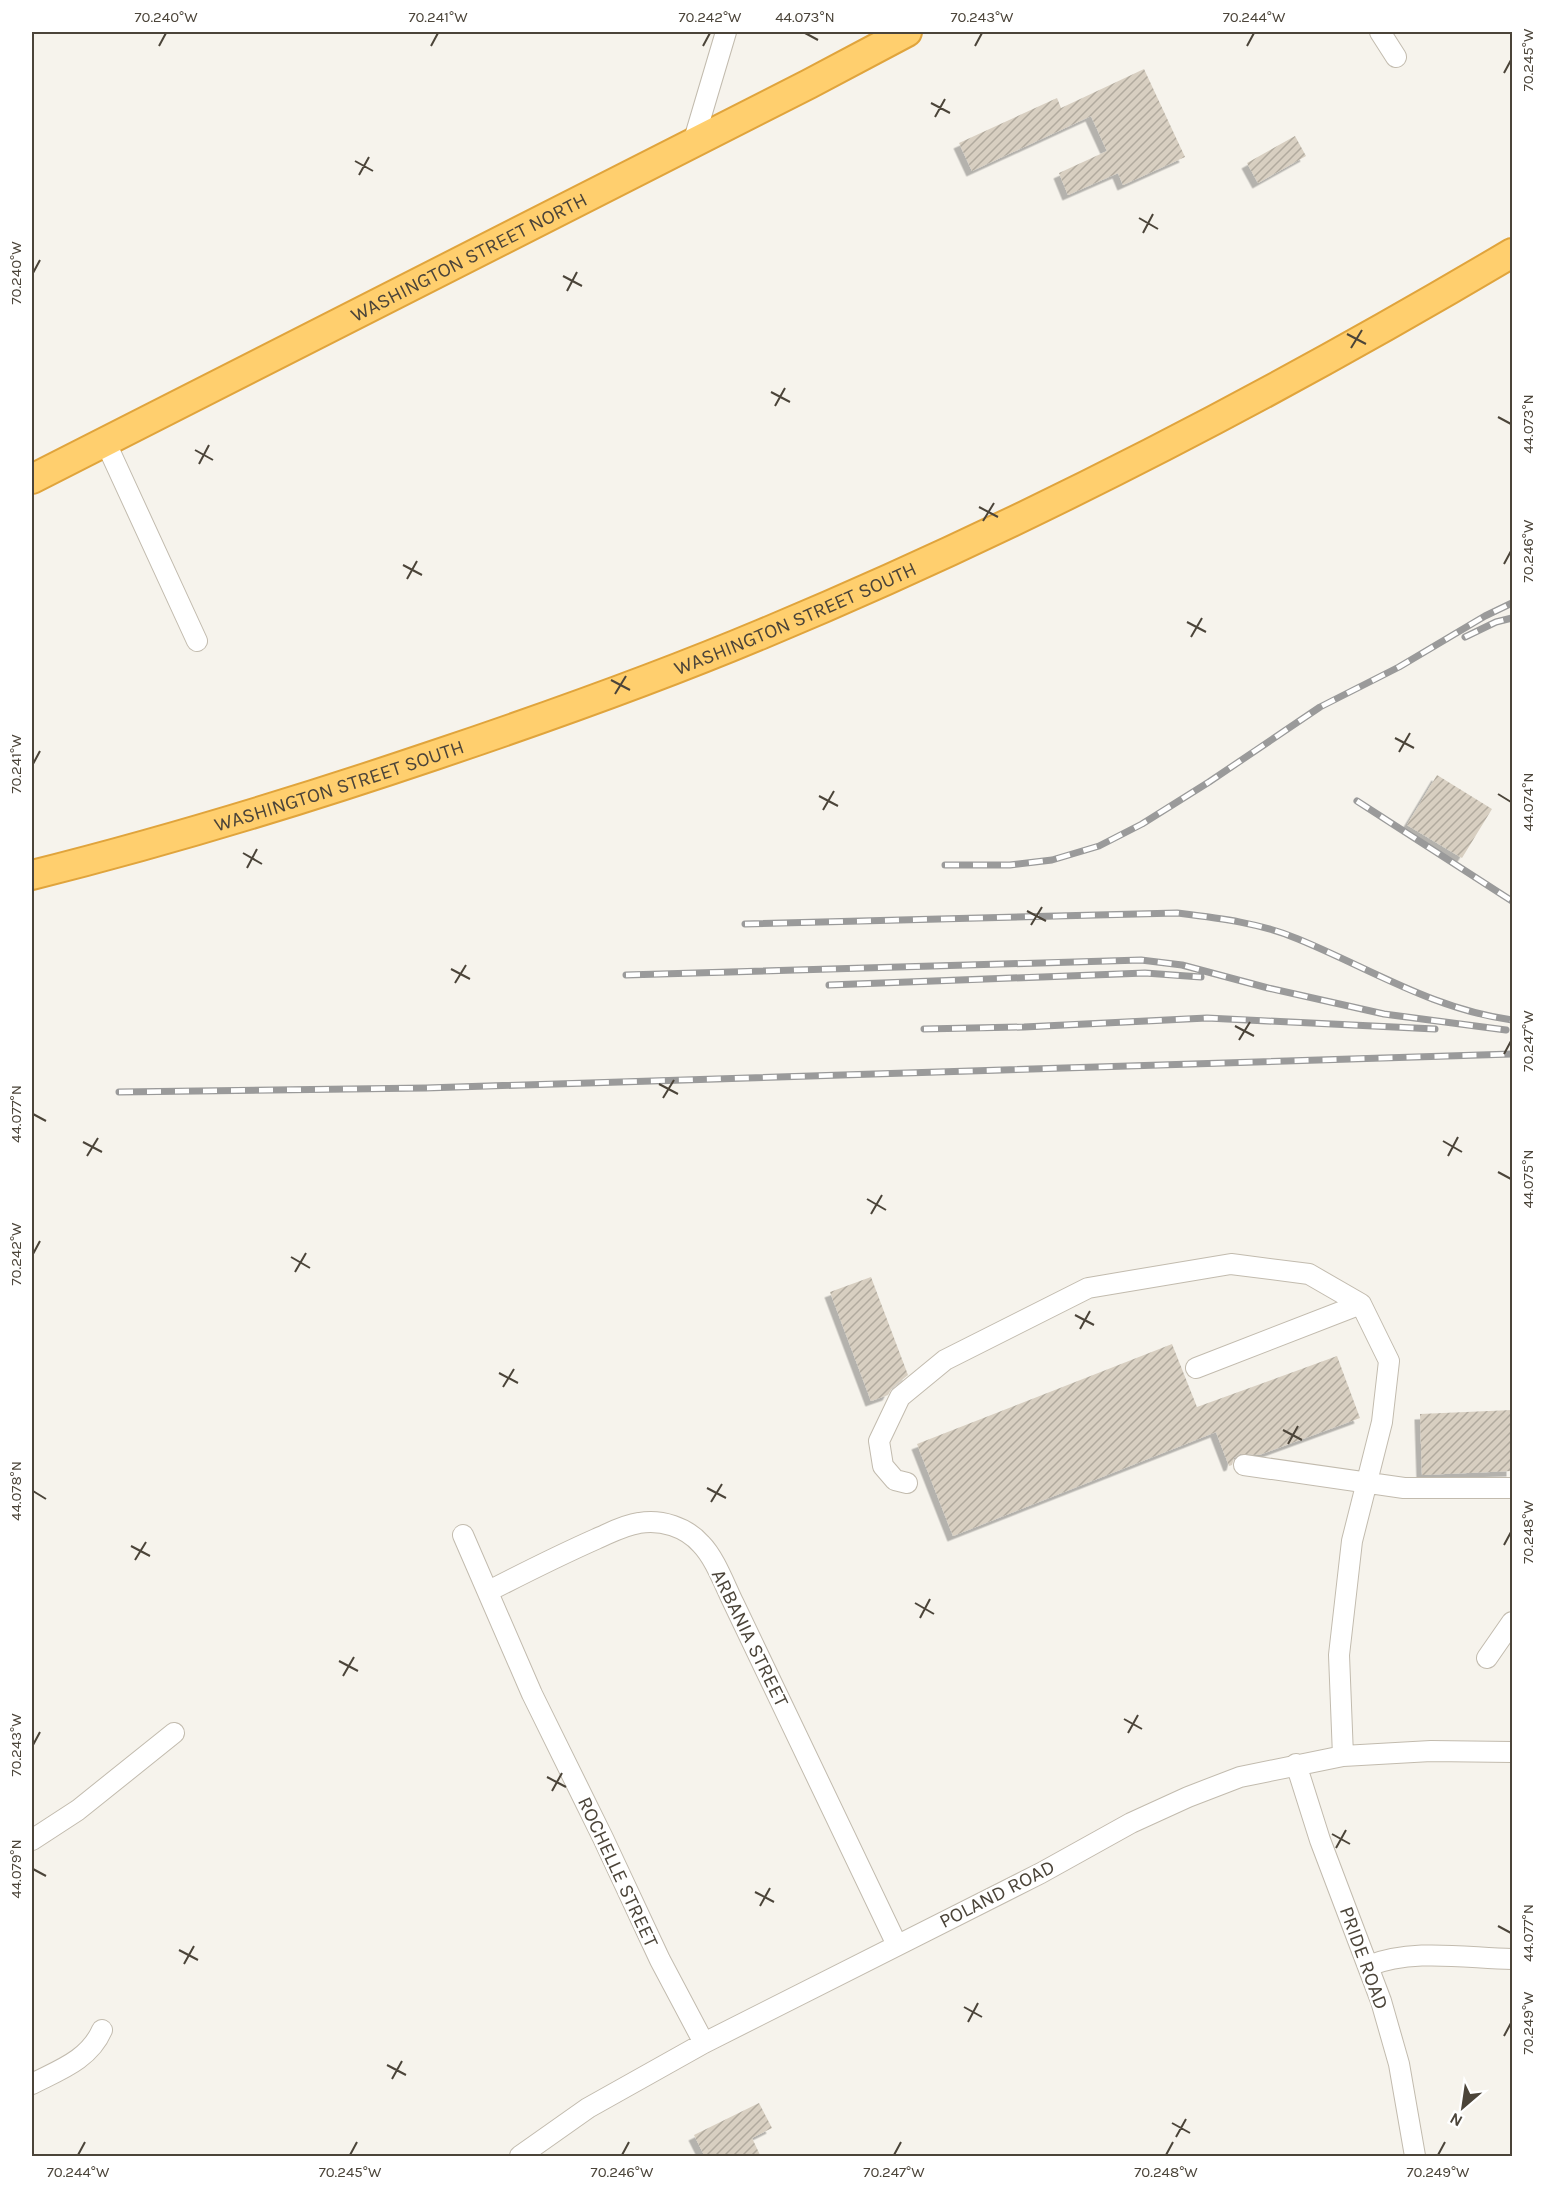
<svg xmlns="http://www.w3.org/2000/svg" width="1544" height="2188" viewBox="0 0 1544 2188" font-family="Karla,sans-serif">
  <defs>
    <pattern id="building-hatch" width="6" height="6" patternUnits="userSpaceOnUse" patternTransform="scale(1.5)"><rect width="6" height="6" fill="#d8cfc1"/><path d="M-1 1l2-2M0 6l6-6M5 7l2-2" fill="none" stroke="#b1aa9e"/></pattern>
    <filter id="shadow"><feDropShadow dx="-5.5" dy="5.5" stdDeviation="0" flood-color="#0004"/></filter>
  </defs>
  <rect width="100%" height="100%" fill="#f6f3ec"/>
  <!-- building -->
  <path fill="url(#building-hatch)" filter="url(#shadow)" d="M1144,69L1185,157L1123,185L1118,173L1068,195L1059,173L1107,151L1091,116L972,171L959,143L1057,98L1061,108Z
    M1295,136L1306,156L1258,183L1247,163Z
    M1437,775L1492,809L1462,858L1407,825Z
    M871,1277L908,1375L892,1388L888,1395L871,1401L830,1292Z
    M1172,1344L1197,1407L1337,1356L1360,1418L1259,1455L1240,1454L1234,1458L1232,1465L1229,1466L1216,1432L953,1536L917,1444Z
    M1512,1410V1471L1422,1475L1420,1414Z
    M759,2103L772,2128L752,2138L761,2157H705L694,2135Z"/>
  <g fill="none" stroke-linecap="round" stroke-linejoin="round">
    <!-- minor casing -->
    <g stroke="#c2bbae" stroke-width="22">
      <path id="minor" d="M1380,32L1396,57
        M693,143L726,32
        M105,441L197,641
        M1196,1368L1361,1304L1389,1361L1382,1422L1352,1541L1339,1655L1343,1756
        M1244,1465L1404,1488H1512
        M907,1483L895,1480L883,1466L879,1441L900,1397L945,1360L1088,1288L1231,1264L1309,1274L1361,1304
        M463,1535L532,1694L603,1838L660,1960L704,2043
        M489,1591C524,1573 560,1555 596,1539C610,1533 624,1525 639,1523C661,1519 686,1527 701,1544C715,1558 725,1586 734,1604L897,1945
        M1487,1658L1512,1622
        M1296,1764L1320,1840L1381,2001L1399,2064L1415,2156
        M32,1840L78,1810L174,1733
        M1368,1966C1413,1948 1465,1958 1512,1959
        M32,2084C59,2070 89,2060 102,2030
        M520,2156L588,2108L704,2043L1041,1873L1131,1823L1188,1797L1240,1777L1343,1756L1431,1751L1512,1752"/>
    </g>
    <!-- highway casing -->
    <g stroke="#e0a43c" stroke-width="32">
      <g id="highway">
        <path id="s1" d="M32,479L809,84L907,32"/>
        <path id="s2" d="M32,875C168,841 302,800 435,755C545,718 655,679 762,634C1021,526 1271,396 1512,253"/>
      </g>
    </g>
    <!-- minor -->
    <use href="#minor" stroke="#fff" stroke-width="20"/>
    <!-- highway -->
    <use href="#highway" stroke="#ffcf6e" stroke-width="28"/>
    <!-- rail casing -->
    <g stroke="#9a9a9a" stroke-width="7">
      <path id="rail" d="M1465,637L1496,622L1512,618
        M1357,801L1512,901
        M945,865H1010L1052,860L1099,846L1142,824L1209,782L1320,707L1399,667L1485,616L1512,603
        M745,924L1177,913C1218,918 1261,923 1298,939C1371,969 1433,1009 1512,1020
        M626,975L1141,960L1182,965L1268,988L1384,1014L1506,1030
        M829,985L1145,973L1201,977
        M924,1029L1024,1027L1207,1018L1435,1029
        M119,1092L426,1088L1512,1054"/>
    </g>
    <!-- rail -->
    <use href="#rail" stroke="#fff" stroke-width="4.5" stroke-dasharray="14" stroke-linecap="butt"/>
  </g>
  <!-- ticks -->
  <path fill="none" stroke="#4b4439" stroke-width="2" d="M805,33L818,40M159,46L166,33M431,46L438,33M703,46L710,33M975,46L982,33M1247,46L1254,33M1504,73L1511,60M931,103L950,113M935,117L945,99M355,161L373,171M359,175L369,157M1139,218L1158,229M1143,233L1153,214M33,273L40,260M563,276L582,286M567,291L577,272M1347,334L1366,344M1351,348L1362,330M771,392L790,402M775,406L785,388M1498,417L1511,424M195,450L213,460M199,464L209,445M979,507L998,517M983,521L994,503M1504,564L1511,551M403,565L422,575M407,579L417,561M1187,622L1206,632M1191,637L1202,618M611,680L630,690M615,694L626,676M1395,738L1414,748M1399,752L1410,733M33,764L40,751M1498,794L1511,802M819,796L838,806M823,810L834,791M243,853L262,864M247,868L257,849M1027,911L1046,921M1031,925L1042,907M451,969L470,979M455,983L466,965M1235,1026L1254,1036M1239,1040L1250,1022M1504,1054L1511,1041M659,1084L678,1094M663,1098L674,1080M33,1114L46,1121M1443,1141L1462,1152M83,1142L102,1152M87,1156L98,1138M1448,1156L1458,1137M1498,1172L1511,1179M867,1199L886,1210M871,1214L882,1195M33,1254L40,1241M291,1257L310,1268M295,1272L306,1253M1075,1315L1094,1325M1080,1329L1090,1311M499,1373L518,1383M503,1387L514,1369M1283,1430L1302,1440M1288,1444L1298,1426M707,1488L726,1498M33,1491L46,1499M711,1502L722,1484M1504,1545L1511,1532M131,1546L150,1556M135,1560L146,1542M915,1603L934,1614M920,1618L930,1599M339,1661L358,1671M343,1676L354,1657M1124,1719L1142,1729M1128,1733L1138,1715M33,1745L40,1732M547,1777L566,1787M552,1791L562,1773M1332,1834L1350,1844M1336,1848L1346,1830M33,1869L46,1876M755,1892L774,1902M760,1906L770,1888M1498,1926L1511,1933M179,1950L198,1960M184,1964L194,1946M964,2007L982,2017M968,2022L978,2003M1504,2036L1511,2023M387,2065L406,2075M392,2079L402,2061M1172,2123L1190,2133M1176,2137L1186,2119M78,2155L85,2142M350,2155L357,2142M622,2155L629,2142M894,2155L901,2142M1166,2155L1173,2142M1438,2155L1445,2142"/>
  <g text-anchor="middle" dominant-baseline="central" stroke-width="5" stroke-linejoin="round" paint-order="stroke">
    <!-- street labels -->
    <g font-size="20" fill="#4b4439" stroke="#fff">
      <text stroke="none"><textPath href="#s1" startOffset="490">WASHINGTON STREET NORTH</textPath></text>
      <text stroke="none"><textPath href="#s2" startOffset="806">WASHINGTON STREET SOUTH</textPath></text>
      <text stroke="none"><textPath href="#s2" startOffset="320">WASHINGTON STREET SOUTH</textPath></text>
      <text transform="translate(750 1638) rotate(64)">ARBANIA STREET</text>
      <text transform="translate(618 1872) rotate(65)">ROCHELLE STREET</text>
      <text transform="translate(997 1894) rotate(-27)">POLAND ROAD</text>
      <text transform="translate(1364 1958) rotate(70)">PRIDE ROAD</text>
    </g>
  </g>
  <!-- border -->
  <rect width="1544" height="2188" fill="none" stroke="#ffffff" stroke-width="66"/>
  <!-- north arrow -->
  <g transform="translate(1463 2107) rotate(209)" stroke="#ffffff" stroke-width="4.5" paint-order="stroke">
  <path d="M0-4.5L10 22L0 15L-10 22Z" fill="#4b4439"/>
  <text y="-9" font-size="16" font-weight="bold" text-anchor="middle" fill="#4b4439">N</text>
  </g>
  <rect x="33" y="33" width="1478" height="2122" fill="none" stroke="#4b4439" stroke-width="2"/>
  <g font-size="15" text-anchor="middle" fill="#4b4439">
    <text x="166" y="22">70.240°W</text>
    <text x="438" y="22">70.241°W</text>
    <text x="710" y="22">70.242°W</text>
    <text x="805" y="22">44.073°N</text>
    <text x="982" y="22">70.243°W</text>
    <text x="1254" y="22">70.244°W</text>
    <text transform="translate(1528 60) rotate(-90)" y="5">70.245°W</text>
    <text transform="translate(16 273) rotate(-90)" y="5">70.240°W</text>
    <text transform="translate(1528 424) rotate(-90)" y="5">44.073°N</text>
    <text transform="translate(1528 551) rotate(-90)" y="5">70.246°W</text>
    <text transform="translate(16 764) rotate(-90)" y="5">70.241°W</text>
    <text transform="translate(1528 802) rotate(-90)" y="5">44.074°N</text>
    <text transform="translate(1528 1041) rotate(-90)" y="5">70.247°W</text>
    <text transform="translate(16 1114) rotate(-90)" y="5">44.077°N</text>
    <text transform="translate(1528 1179) rotate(-90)" y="5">44.075°N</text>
    <text transform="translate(16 1254) rotate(-90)" y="5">70.242°W</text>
    <text transform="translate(16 1491) rotate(-90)" y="5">44.078°N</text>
    <text transform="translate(1528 1532) rotate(-90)" y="5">70.248°W</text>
    <text transform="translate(16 1745) rotate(-90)" y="5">70.243°W</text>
    <text transform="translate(16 1869) rotate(-90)" y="5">44.079°N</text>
    <text transform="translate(1528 1933) rotate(-90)" y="5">44.077°N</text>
    <text transform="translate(1528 2023) rotate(-90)" y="5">70.249°W</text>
    <text x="78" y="2177">70.244°W</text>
    <text x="350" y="2177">70.245°W</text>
    <text x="622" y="2177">70.246°W</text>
    <text x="894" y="2177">70.247°W</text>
    <text x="1166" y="2177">70.248°W</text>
    <text x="1438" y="2177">70.249°W</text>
  </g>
</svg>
